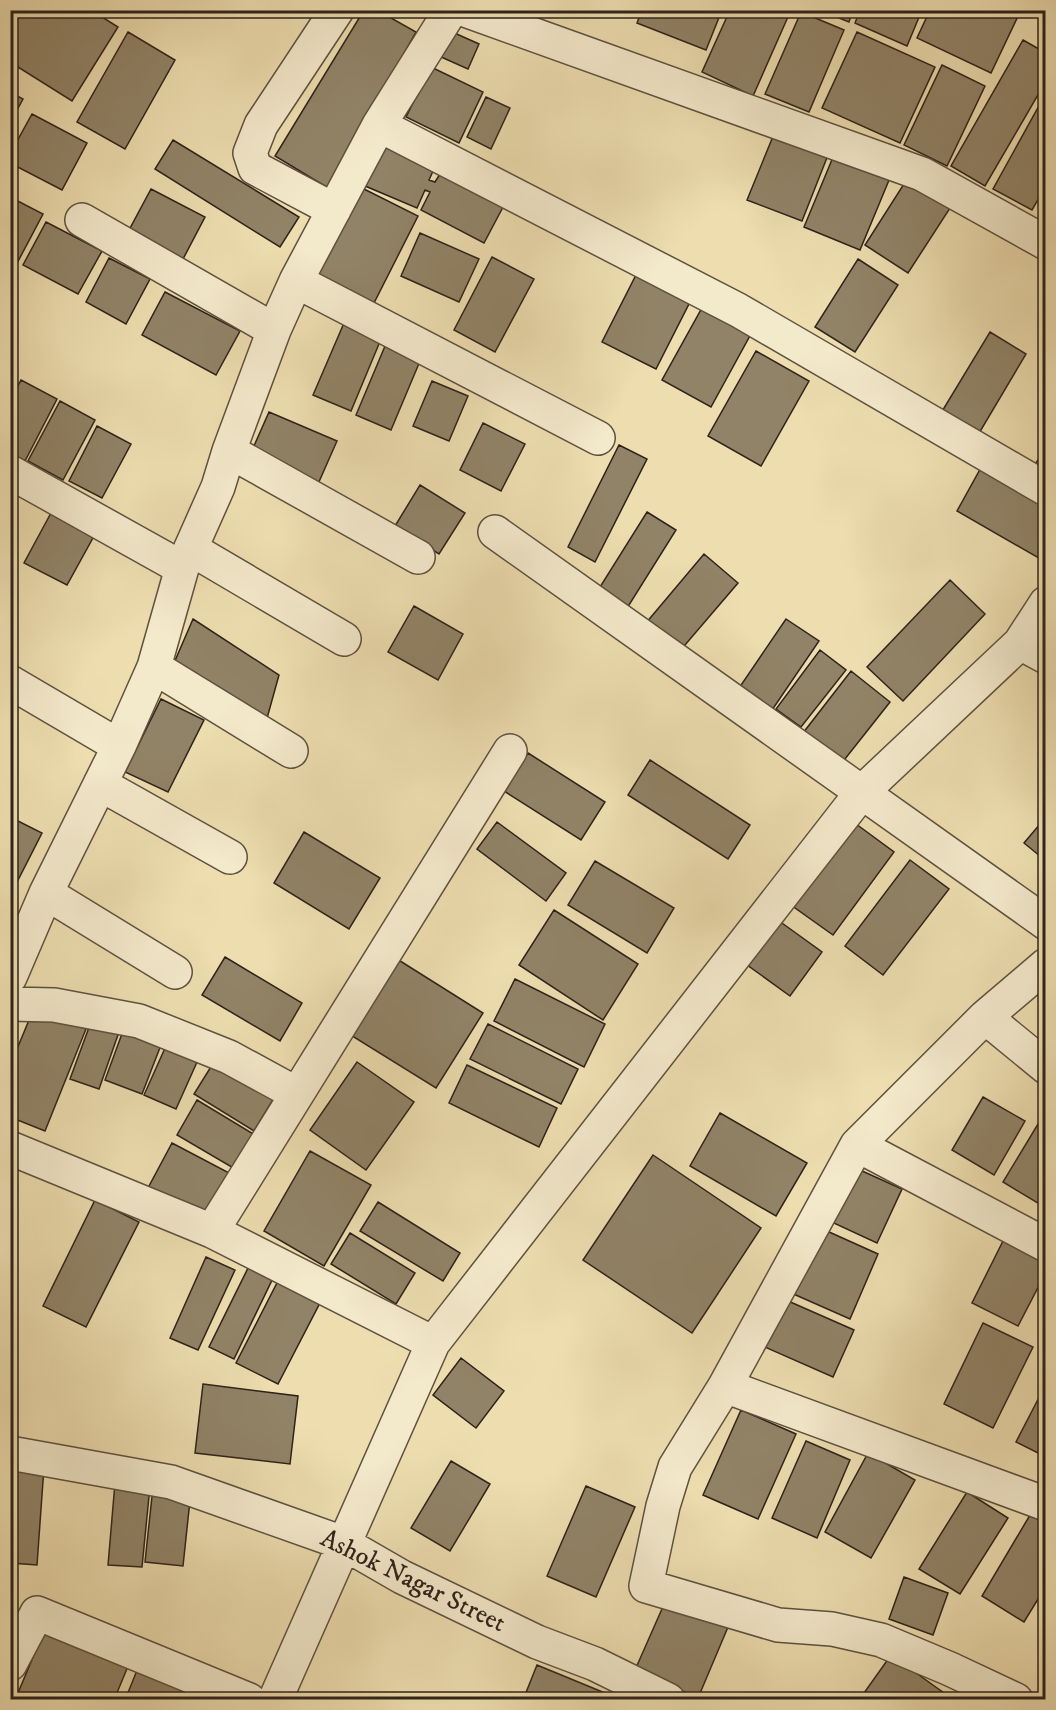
<svg xmlns="http://www.w3.org/2000/svg" width="1056" height="1710" viewBox="0 0 1056 1710" font-family="'IM FELL DW Pica',serif">
  <rect width="100%" height="100%" fill="#edddaf"/>
  <filter id="stains"><feTurbulence type="fractalNoise" baseFrequency=".00333" numOctaves="4"/><feColorMatrix values="0 0 0 0 .2 0 0 0 0 .09 0 0 0 0 .02 0 0 0 .5 -.17"/></filter>
  <radialGradient id="worn" r=".72"><stop offset=".6" stop-color="#630" stop-opacity="0"/><stop offset="1" stop-color="#630" stop-opacity=".3"/></radialGradient>
  <!-- building -->
  <path fill="#918367" stroke="#2e221a" stroke-width="1.5" d="M10,10H91L118,27L72,101L10,62Z
    M364,10H377L416,32L328,188L275,156Z
    M642,10H722L706,50L637,23Z
    M730,10H791L753,96L702,72Z
    M819,10H853L849,22Z
    M860,10H922L907,46L855,23Z
    M930,10H1021L991,73L917,38Z
    M801,12L844,30L809,112L765,94Z
    M450,31L479,44L468,69L439,56Z
    M128,32L175,60L125,149L77,122Z
    M857,32L935,67L900,143L822,108Z
    M1023,40L1046,53V81L985,186L951,166Z
    M942,65L985,86L947,166L904,145Z
    M431,67L483,92L459,143L406,117Z
    M10,92L23,99L10,123Z
    M1046,93V186L1032,210L993,189Z
    M486,97L510,108L491,149L467,137Z
    M32,114L87,143L62,190L10,163V154Z
    M776,129L830,150L802,221L747,200Z
    M173,140L299,217L280,247L155,169Z
    M376,143L434,169L429,180L435,182L440,174L503,207L484,243L421,210L430,192L425,190L417,208L358,183Z
    M836,150L892,173L860,250L804,227Z
    M909,176L952,205L908,273L865,245Z
    M354,184L418,216L372,307L308,274Z
    M151,189L205,217L182,261L128,232Z
    M10,197L43,214L14,269L10,267Z
    M46,222L102,251L78,294L23,265Z
    M420,233L479,259L459,302L401,276Z
    M492,257L534,279L495,352L454,330Z
    M109,258L150,279L126,324L86,302Z
    M858,259L898,285L855,352L815,327Z
    M639,269L693,296L656,369L602,342Z
    M165,292L240,331L216,375L142,335Z
    M703,306L752,332L711,407L662,380Z
    M347,316L384,332L351,411L313,395Z
    M990,332L1026,354L978,435L941,413Z
    M388,339L423,354L391,430L356,415Z
    M756,351L809,381L761,466L708,436Z
    M21,380L57,399L25,461L10,453V401Z
    M432,381L468,396L449,441L413,426Z
    M60,401L95,420L63,480L28,461Z
    M269,412L337,441L318,484L250,455Z
    M483,423L525,444L501,491L460,470Z
    M97,426L131,444L102,498L69,481Z
    M619,445L647,459L595,562L568,547Z
    M1046,449V471L1035,464Z
    M983,464L1046,499L1044,561L957,511Z
    M420,485L465,513L439,554L395,526Z
    M647,512L676,530L624,613L595,595Z
    M51,513L94,536L67,585L24,563Z
    M704,554L738,583L679,652L646,623Z
    M950,580L985,614L903,701L867,667Z
    M414,606L463,634L438,680L388,652Z
    M193,619L279,675L266,722L171,670Z
    M786,619L819,641L770,713L737,691Z
    M820,650L846,670L801,727L776,709Z
    M851,671L890,702L841,764L803,733Z
    M161,699L204,720L168,792L125,772Z
    M528,753L605,802L581,840L504,791Z
    M650,760L750,825L728,859L628,795Z
    M10,817L42,833L16,884L10,882Z
    M1046,817V861L1024,843Z
    M852,821L894,852L833,935L791,905Z
    M497,822L566,873L546,901L477,849Z
    M304,832L380,878L349,929L274,883Z
    M910,860L949,889L883,975L845,946Z
    M595,861L674,908L647,953L568,905Z
    M554,910L638,964L603,1020L519,965Z
    M775,918L822,952L790,996L743,962Z
    M225,957L302,1003L280,1041L202,995Z
    M397,959L483,1013L436,1088L349,1034Z
    M515,979L605,1024L584,1067L494,1021Z
    M34,1008L86,1029L45,1131L10,1117V1066Z
    M91,1022L119,1032L99,1089L70,1079Z
    M488,1024L578,1069L561,1104L470,1059Z
    M123,1031L161,1045L142,1094L105,1080Z
    M170,1037L202,1051L176,1109L144,1095Z
    M217,1057L277,1093L254,1131L194,1094Z
    M357,1062L414,1102L366,1170L310,1130Z
    M467,1065L557,1108L539,1147L449,1103Z
    M983,1097L1025,1121L994,1175L952,1150Z
    M197,1100L255,1135L235,1169L177,1135Z
    M720,1113L807,1163L776,1216L690,1166Z
    M1038,1124L1046,1128V1208L1003,1182Z
    M172,1143L233,1175L208,1221L148,1188Z
    M310,1151L371,1185L324,1266L264,1231Z
    M653,1155L761,1228L692,1333L583,1260Z
    M849,1165L902,1189L877,1243L825,1219Z
    M95,1200L139,1222L86,1327L43,1306Z
    M378,1202L460,1253L443,1281L360,1231Z
    M818,1227L878,1254L850,1319L789,1292Z
    M350,1233L415,1273L396,1304L331,1264Z
    M1007,1233L1046,1253V1272L1018,1326L972,1303Z
    M206,1257L235,1270L198,1350L170,1338Z
    M250,1264L274,1276L234,1359L209,1347Z
    M280,1277L322,1299L278,1384L236,1363Z
    M779,1297L854,1330L833,1377L758,1344Z
    M983,1323L1033,1347L993,1428L944,1404Z
    M461,1358L504,1391L476,1428L433,1395Z
    M203,1384L298,1396L290,1464L195,1453Z
    M1046,1384V1457L1016,1442Z
    M741,1410L796,1434L758,1519L703,1495Z
    M806,1441L850,1460L817,1538L772,1518Z
    M868,1453L915,1480L871,1558L825,1532Z
    M451,1461L490,1484L450,1551L411,1528Z
    M10,1465L44,1467L37,1565L10,1563Z
    M115,1483L150,1486L142,1567L108,1565Z
    M586,1486L635,1507L596,1597L547,1576Z
    M153,1487L191,1491L183,1566L145,1562Z
    M967,1492L1008,1518L960,1594L919,1569Z
    M1033,1510L1046,1517V1586L1024,1622L982,1596Z
    M904,1577L948,1593L933,1635L889,1619Z
    M669,1593L731,1620L698,1698L635,1670Z
    M47,1624L131,1659L114,1700H15Z
    M891,1655L951,1698L950,1700H859Z
    M537,1665L617,1698L616,1700H523Z
    M138,1668L212,1700H125Z"/>
  <g fill="none" stroke-linecap="round" stroke-linejoin="round">
    <!-- minor casing -->
    <g stroke="#5e513f" stroke-width="36">
      <path id="minor" d="M465,10L922,174L1046,243
        M379,125L738,310L1046,489
        M334,210L255,168L250,153L261,125L337,10
        M82,220L274,330
        M296,281L598,438
        M229,451L418,557
        M10,472L182,568
        M495,532L1046,923
        M191,549L344,639
        M1020,643L1046,657
        M154,667L291,751
        M10,682L119,746
        M100,784L230,857
        M46,893L175,972
        M1046,965L985,1017L857,1145L725,1386L1046,1504
        M10,977L46,893L119,746L154,667L182,568L218,487L229,451L274,330L296,281L379,125L451,10
        M10,1004L54,1005L139,1021L229,1057L297,1094
        M985,1017L1046,1067
        M857,1145L1046,1245
        M10,1148L212,1231L433,1343
        M212,1231L510,751
        M725,1386L675,1467L663,1506L646,1586L778,1625L832,1629L881,1640L950,1669L1016,1700
        M10,1453L171,1482L343,1543L402,1577L537,1642L595,1664L668,1700
        M10,1664L37,1613L249,1700
        M275,1700L433,1343L862,792L1020,643L1046,603"/>
    </g>
    <!-- minor -->
    <use href="#minor" stroke="#f3e9cb" stroke-width="33"/>
  </g>
  <g text-anchor="middle" dominant-baseline="central" stroke-width="4.5" stroke-linejoin="round" paint-order="stroke">
    <!-- street labels -->
    <g font-size="26" fill="#2e221a" stroke="#f3e9cb">
      <text transform="translate(413 1581) rotate(26)">Ashok Nagar Street</text>
    </g>
  </g>
  <!-- margin -->
  <rect width="1056" height="1710" fill="none" stroke="#edddaf" stroke-width="36"/>
  <rect x="12" y="12" width="1032" height="1686" fill="none" stroke="#2e221a" stroke-width="3"/>
  <rect x="18" y="18" width="1020" height="1674" fill="none" stroke="#2e221a" stroke-width="1.5"/>
  <rect width="100%" height="100%" filter="url(#stains)"/>
  <rect width="100%" height="100%" fill="url(#worn)"/>
</svg>
